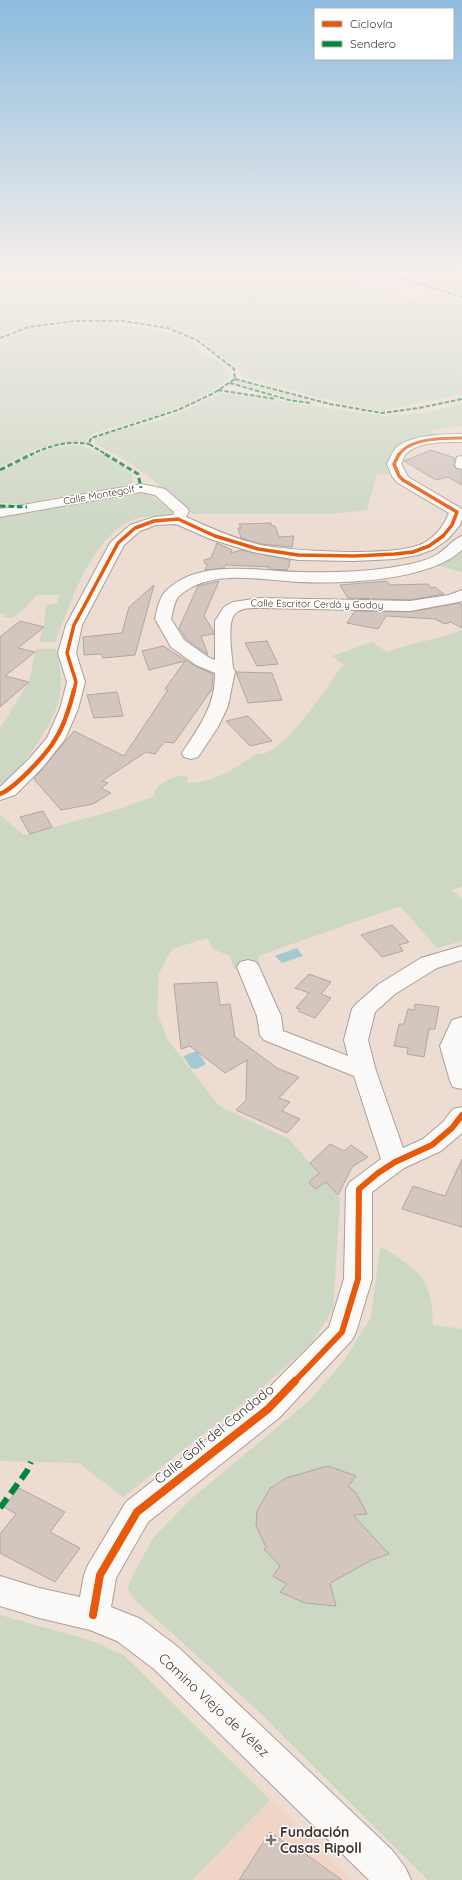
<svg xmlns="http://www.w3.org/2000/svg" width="462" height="1880" viewBox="0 0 462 1880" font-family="Quicksand,sans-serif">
  <rect width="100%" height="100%" fill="#ecdcd2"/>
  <!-- built -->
  <path fill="#f0d4c5" d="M270,1800L351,1880H192Z"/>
  <!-- green -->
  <path fill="#ccd7c4" d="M0,271H305L328,275L430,306L462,304V394L381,411L335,402L242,377C235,363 225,359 214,351C209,347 205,342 200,339C143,309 59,314 0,335Z
    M388,271H462V294Z
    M115,323C140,327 167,328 190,340C195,342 198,349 203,353C218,362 225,359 230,379C190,408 142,420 94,433L87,438L86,442C54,439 28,453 0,467V341L29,330L71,324Z
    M237,381L308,400H309H300L235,383Z
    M220,393L384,416L424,413L462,404V426L432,430L435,434L411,441L391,457L388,475L377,474L367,510L331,514H193L150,478L127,461L95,444V438C112,431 131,428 149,423C174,416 197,405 220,393Z
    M73,444C95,447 114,461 132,474L133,483L95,494L56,497L21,504L0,503V473C23,460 46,447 73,444Z
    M146,492L172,511V515C160,516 146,515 135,519C90,537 72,601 55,642H39L44,627L46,605L57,603L60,595H37L23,610L12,618L3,617L6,614L0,613V517L112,496Z
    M462,550V572L435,565L445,561Z
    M462,630V886L452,890L462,899V941L437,948L400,906L258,956L260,965L234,969L230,956L213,949L207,938L172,949L159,973L157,1012L167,1039L219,1106L289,1139L340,1198L333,1310L311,1343L261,1389L123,1497L79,1463L0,1461V815L24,835L123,808L154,796C155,783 174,775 187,776L188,783C212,783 237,768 256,754C284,758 326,687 342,666H346L332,656L372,642L387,652C412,643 438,639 462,630Z
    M36,649H56C61,665 63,686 58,703C51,726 21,773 0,784V728L29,682Z
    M380,1248L385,1249C423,1274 431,1277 433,1325L462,1329V1880H428L256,1709L135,1600L128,1589L131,1579L153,1538L191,1499L309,1401L343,1362L371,1317Z
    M0,1615L92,1641L125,1656L270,1800L192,1880H0Z"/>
  <!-- water -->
  <path fill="#a4c9d2" d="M297,948L303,956L282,963L275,956Z
    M197,1051L206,1064L196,1069L191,1068L183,1056Z"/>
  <!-- building -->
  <path fill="#d2c6bf" stroke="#b2a69f" d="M431,450L455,458L454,466L457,469L462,470V485L448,477L436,480L404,461Z
    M271,523L272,526H275L279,537L294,536L292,547L261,544L241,538L238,528H241L239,524Z
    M217,543L232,550L231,553L241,550L290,560L289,566L287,570L269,569L270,567L226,565L224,568L205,570L208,564H205L204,560L211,558Z
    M219,581L204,616L214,632V634L201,636L208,655L186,639L179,628L198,586Z
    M387,581L390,585L428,584L431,588L435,587L444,594L410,600L348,598L340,585Z
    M154,585L135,655L103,658L101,654L84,655L83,637L122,633L129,607Z
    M459,603L462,605V628L451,622L445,624L435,619L386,616L378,629L347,623L355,611L410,612Z
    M20,621L44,627L18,648L35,652L5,676L29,682L0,707V637Z
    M267,641L278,664L257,666L245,643Z
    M163,646L195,666L213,674L212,689L174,743L164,742L155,754L146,752L102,781L108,783L101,788L111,793L93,804L61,810L34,779L74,731L124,756L168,690L165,689L185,661L149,670L142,651Z
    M236,672L272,673L282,700L248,703Z
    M117,692L123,716L94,718L87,695Z
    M248,716L272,741L250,746L226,721Z
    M43,811L52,827L30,834L20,817Z
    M392,925L409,942L399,945L403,951L382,957L361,935Z
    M309,974L331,982L321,994L331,998L315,1018L298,1011L300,1009L296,1008L309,993L295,988Z
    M217,982L220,1005L230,1004L235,1037L277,1068L299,1077L279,1098L290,1102L282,1111L300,1119L287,1133L236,1110L246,1100L247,1060L225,1073L190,1046L181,1049L174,984Z
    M415,1004L439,1007L435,1029H429L424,1057L407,1054L408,1048L394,1046L399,1024H404L408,1009L414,1010Z
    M330,1144L344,1151L351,1145L368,1157L352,1167L338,1195L326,1182L315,1189L309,1182L319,1173L310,1163Z
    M462,1159V1227L402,1209L413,1186L445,1196Z
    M328,1466L356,1476L348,1486L356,1493L367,1514L353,1515L389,1554L372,1560L330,1583L336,1606L305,1603L280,1592L287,1584L273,1576L280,1566L264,1549L266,1547L256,1526L257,1511L271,1487H273L286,1478Z
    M19,1488L65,1512L50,1532L80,1548L55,1582L0,1553V1534L16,1514L4,1507Z
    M270,1832L291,1847L293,1845L342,1880H239Z"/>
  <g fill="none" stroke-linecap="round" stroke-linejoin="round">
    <!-- minor casing -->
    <g stroke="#ac9f98" stroke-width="2">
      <path id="minor" d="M462,434V442C446,442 420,441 407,453C404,455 403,461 401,464L408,477L462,509V518L460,525L448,539L434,549L418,555L395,559L354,561L298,560L253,552L210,539L176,524L156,525L140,531L124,545L82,625L76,653L85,682L78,709L65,739L43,767L15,795L0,800V787L29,759L47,738L60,709L67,682L58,653L66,625L110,543L130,525L154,517L173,515L174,512L155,495L141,492L0,517V509L141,484L165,489L187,508L189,511L186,517C210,528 235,539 261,545C293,551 396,558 424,543C436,536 444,526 449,513L398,483L392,476L387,464C390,459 392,452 397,447C411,435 444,434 462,434Z
        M462,456V469L457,468L455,465L457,457Z
        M462,536V550C429,581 343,584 299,582C260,580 211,568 179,596C174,601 173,612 171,619L184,640L208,657L215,660V621L224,607L233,602L261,598L410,601L449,595L462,590V601L459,602L410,611L261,608C253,608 240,607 234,615C227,625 232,656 233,668L235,671L228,706L218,727L198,757L191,759L184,757L182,753C199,727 216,705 215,673L196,665L171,647L155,619C157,610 159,598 166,591C198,558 259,571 300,572C330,573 359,572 388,568C405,565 423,563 438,554C446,549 453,539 462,536Z
        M462,946V960L437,968L395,994L375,1012L368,1040L376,1071L403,1148L423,1139L443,1122L453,1109L462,1107V1133L441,1151L404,1168L372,1192V1279L356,1332L352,1340L279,1418L148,1522L116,1578L111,1607L141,1619L178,1647L392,1850L405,1867L411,1880H369L154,1669L117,1641L90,1630L39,1618L0,1606V1576L39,1588L80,1597L84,1575L88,1565L126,1502L257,1400L329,1327L344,1279L346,1189L350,1182L381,1159L354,1076L264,1040L260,1035L257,1016L237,967L240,962L248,960L256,962L259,967L281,1016L283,1031L348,1056L344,1040L352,1009L356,1004L379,984L421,958Z
        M462,1017V1089L453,1087L450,1081L440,1046L452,1020Z"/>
    </g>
    <!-- minor -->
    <use href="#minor" fill="#fcfaf8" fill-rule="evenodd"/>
    <!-- quiet-far2 -->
    <path stroke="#00873e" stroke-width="2" stroke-dasharray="4.5 2" stroke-linecap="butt" d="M379,271L462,297
      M0,338L29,327L74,321H122L168,328L197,340L234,369L235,379L214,393L178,410L91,438L89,444L107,455
      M235,379L330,404L382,413L419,408L462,399
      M230,383L289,400L310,403
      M218,390L276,399
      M30,455C49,446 67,440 89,444"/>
    <!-- quiet-far1 -->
    <path stroke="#00873e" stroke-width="3" stroke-dasharray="5.5 3" stroke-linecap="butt" d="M105,454L138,474L141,488
      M0,470L32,454
      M0,506L27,507"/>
    <!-- quiet -->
    <path stroke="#00873e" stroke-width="6" stroke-dasharray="12 6" stroke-linecap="butt" d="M0,1508L27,1471L31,1462"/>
    <!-- cycleway-far4 casing -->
    <g stroke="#fff" stroke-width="4.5">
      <path id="cycleway-far4" d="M399,455C409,438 444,438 462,438"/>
    </g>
    <!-- cycleway-far3 casing -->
    <g stroke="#fff" stroke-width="5.5">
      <path id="cycleway-far3" d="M74,691L76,682L67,653L74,625L118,543L135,528L154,521L178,519L215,536L258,549L298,555L354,556L395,554L413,552L429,546L443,536L452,525L457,512L403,480L399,476L394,464L399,454"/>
    </g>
    <!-- cycleway-far2 casing -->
    <g stroke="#fff" stroke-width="7">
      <path id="cycleway-far2" d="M0,794C15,788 48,753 56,738C65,724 70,706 74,690"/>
    </g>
    <!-- cycleway-far1 casing -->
    <g stroke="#fff" stroke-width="8">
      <path id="cycleway-far1" d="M294,1382L342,1332L358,1279L359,1189L378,1173L395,1162L432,1145L452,1128L462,1115"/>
    </g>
    <!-- cycleway casing -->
    <g stroke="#fff" stroke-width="10">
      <path id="cycleway" d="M93,1615L100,1575L137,1512L268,1409L295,1381"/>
    </g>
    <!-- cycleway-far4 -->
    <use href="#cycleway-far4" stroke="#e8590c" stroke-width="3"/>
    <!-- cycleway-far3 -->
    <use href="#cycleway-far3" stroke="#e8590c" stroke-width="3.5"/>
    <!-- cycleway-far2 -->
    <use href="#cycleway-far2" stroke="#e8590c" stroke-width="4.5"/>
    <!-- cycleway-far1 -->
    <use href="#cycleway-far1" stroke="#e8590c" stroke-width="6"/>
    <!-- cycleway -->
    <use href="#cycleway" stroke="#e8590c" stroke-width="8"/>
  </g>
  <!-- sky -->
  <linearGradient id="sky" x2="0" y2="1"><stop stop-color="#8dbcdf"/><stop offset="0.51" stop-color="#f6efeb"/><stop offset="1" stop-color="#f6efeb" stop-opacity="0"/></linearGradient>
  <rect width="462" height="534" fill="url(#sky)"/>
  <!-- markers -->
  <path fill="#7d6f67" stroke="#fff" stroke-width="1.5" d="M269 1834h4v4h4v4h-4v4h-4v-4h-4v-4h4z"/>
  <g text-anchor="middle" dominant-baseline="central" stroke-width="3" stroke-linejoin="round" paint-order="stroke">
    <!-- far-street labels -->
    <g font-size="10" fill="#41352e" stroke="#fff">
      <text transform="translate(99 495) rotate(-10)">Calle Montegolf</text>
      <text transform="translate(317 604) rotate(1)">Calle Escritor Cerdá y Godoy</text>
    </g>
    <!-- near-street labels -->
    <g font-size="14" fill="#41352e" stroke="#fff">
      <text transform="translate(214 1434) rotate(-39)">Calle Golf del Candado</text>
      <text transform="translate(214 1705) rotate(43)">Camino Viejo de Vélez</text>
    </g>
    <!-- near-poi labels -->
    <g font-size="14" font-weight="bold" fill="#41352e" stroke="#fff" text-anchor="start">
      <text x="280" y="1832">Fundación<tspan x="280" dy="16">Casas Ripoll</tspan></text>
    </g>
  </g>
  <!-- legend -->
  <rect x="314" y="8" width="140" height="52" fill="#ffffff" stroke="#b3aeab"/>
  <rect x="322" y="21" width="20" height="6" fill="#e8590c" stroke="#b3aeab"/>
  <text x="350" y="28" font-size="12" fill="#41352e">Ciclovía</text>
  <rect x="322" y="41" width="20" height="6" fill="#00873e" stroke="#b3aeab"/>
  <text x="350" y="48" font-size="12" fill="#41352e">Sendero</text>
</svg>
